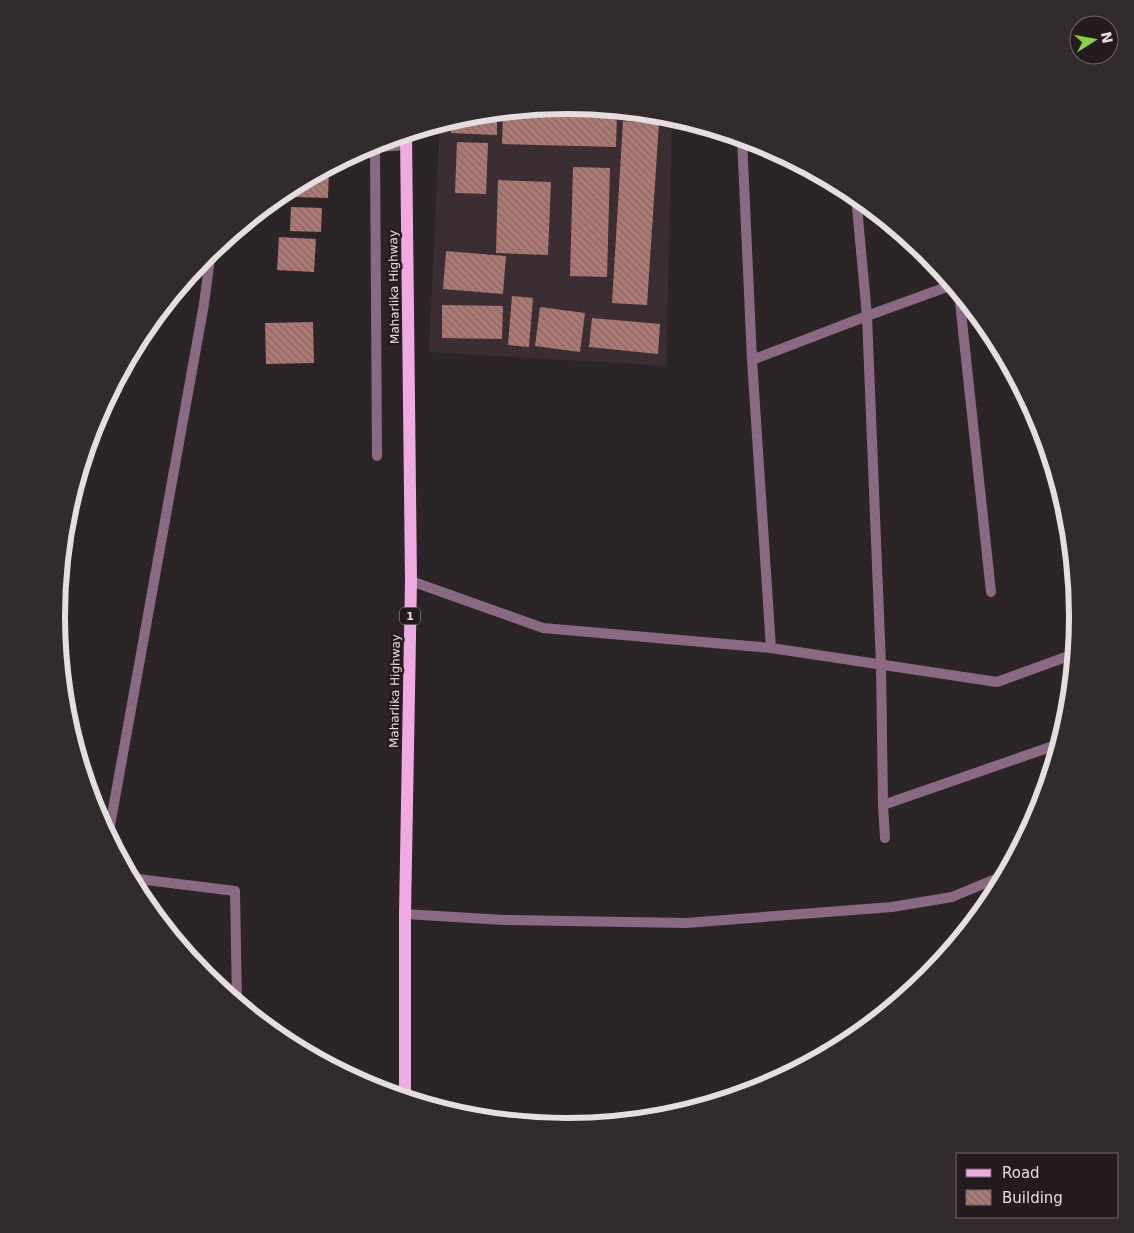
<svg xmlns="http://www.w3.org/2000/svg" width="1134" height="1233" viewBox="0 0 1134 1233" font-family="'DejaVu Sans',sans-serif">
  <defs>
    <pattern id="building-back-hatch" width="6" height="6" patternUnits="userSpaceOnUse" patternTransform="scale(1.25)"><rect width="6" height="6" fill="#ac7974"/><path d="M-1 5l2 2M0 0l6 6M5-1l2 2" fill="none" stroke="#886663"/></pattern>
  </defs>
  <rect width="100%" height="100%" fill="#2c2527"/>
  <!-- built -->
  <path fill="#3b2e32" d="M567,106L667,116L672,117L666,366L429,352L440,124L468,116Z"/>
  <!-- building -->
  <path fill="url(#building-back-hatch)" d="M563,106L617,111L616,147L502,144L503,112Z
    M497,113V135L451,133L452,120L468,116Z
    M623,121L659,123L647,305L612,303Z
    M457,142L488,143L486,194L455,193Z
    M573,167L610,168L607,277L570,276Z
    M329,168L328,198L294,197V186Z
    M498,180L551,182L548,255L496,253Z
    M291,207L322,208L321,232L290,231Z
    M279,237L316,239L314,272L277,270Z
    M446,251L506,256L503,294L443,289Z
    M512,296L533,298L529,347L508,345Z
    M442,305L503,306L502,339L442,338Z
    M540,307L585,313L580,352L535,346Z
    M592,318L660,324L658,354L589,347Z
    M313,322L314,363L266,364L265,323Z"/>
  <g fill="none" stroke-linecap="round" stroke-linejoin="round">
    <!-- street -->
    <path stroke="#8a6983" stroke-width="10" d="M742,138L752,360L771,648
      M365,148L406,145
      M375,148L377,456
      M856,196L867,316L881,665L883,805L885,838
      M959,293L991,592
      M752,360L867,316L952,285
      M411,581L543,628L771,648L997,682L1074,654
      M883,805L1059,744
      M108,837L204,304L211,251
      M130,878L235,891L237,1003
      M405,914L504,920L686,923L892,907L952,897L1005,875"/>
    <!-- primary -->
    <path stroke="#efaae1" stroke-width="12" d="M405,1099V914L411,581L406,134"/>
  </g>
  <g text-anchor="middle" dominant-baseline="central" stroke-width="5" stroke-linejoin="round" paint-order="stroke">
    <!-- shield labels -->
    <rect fill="#231b1d" stroke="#aaa4a5" stroke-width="1" x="400" y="607.5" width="20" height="17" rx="4"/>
    <g font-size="11" font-weight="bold" fill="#e4dedf">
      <text x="410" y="616">1</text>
    </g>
    <!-- street labels -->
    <g font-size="12" fill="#e4dedf" stroke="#231b1d">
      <text transform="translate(394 287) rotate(-91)">Maharlika Highway</text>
      <text transform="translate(395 691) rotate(-89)">Maharlika Highway</text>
    </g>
  </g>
  <!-- crop -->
  <path d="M0 0H1134V1233H0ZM65 616a502 502 0 1 1 1004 0a502 502 0 1 1-1004 0Z" fill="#322b2d" fill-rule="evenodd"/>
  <path fill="none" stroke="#e4dedf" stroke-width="6" d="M65 616a502 502 0 1 1 1004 0a502 502 0 1 1-1004 0Z"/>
  <!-- legend -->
  <rect x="956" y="1153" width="162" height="65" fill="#231b1d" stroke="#70696b"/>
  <rect x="966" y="1169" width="25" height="8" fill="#efaae1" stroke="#70696b"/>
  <text x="1002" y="1178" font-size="15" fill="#e4dedf">Road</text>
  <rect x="966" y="1190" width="25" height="15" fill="url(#building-back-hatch)" stroke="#70696b"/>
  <text x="1002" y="1203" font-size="15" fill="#e4dedf">Building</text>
  <!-- north arrow -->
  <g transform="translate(1094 40) rotate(79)"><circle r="24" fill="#231b1d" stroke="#70696b"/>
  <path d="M0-4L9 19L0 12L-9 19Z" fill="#8fcd41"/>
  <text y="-8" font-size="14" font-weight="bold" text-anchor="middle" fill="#e4dedf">N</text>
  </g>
</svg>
